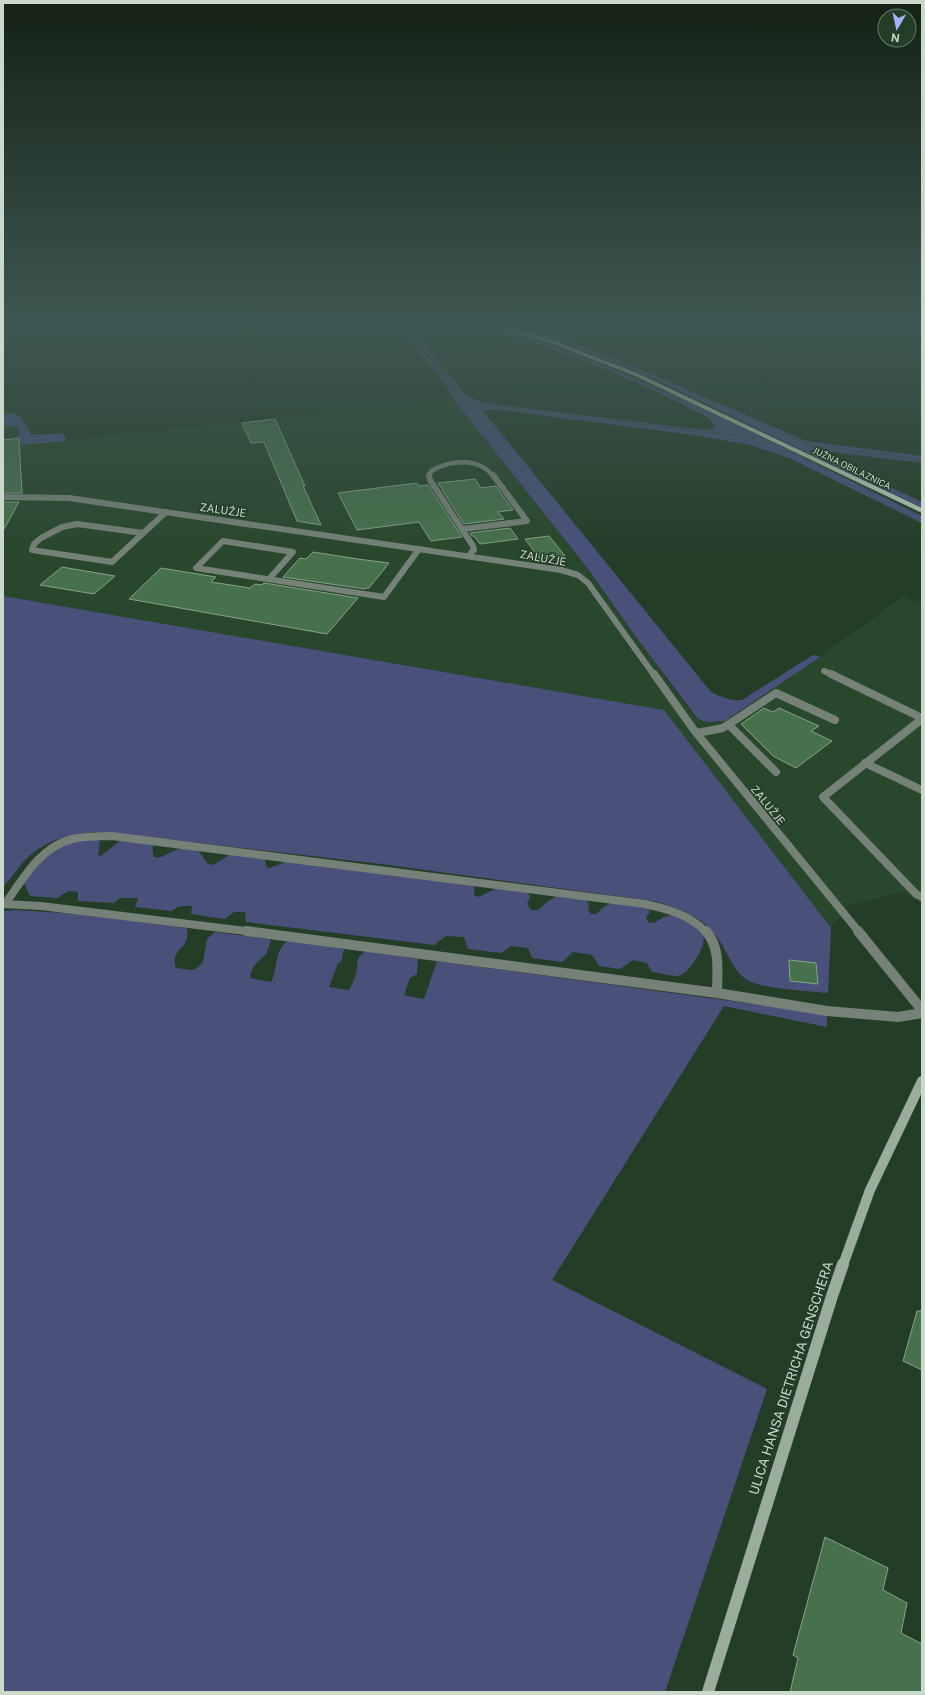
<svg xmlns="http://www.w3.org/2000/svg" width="925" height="1695" viewBox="0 0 925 1695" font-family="'Public Sans',sans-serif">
  <rect width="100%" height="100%" fill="#243d27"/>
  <!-- built -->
  <path fill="#29472c" d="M454,400L589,570L678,695L698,719L707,722L725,721L794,675L904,596L922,603V903L902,892L848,906L831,928L663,710L3,596V427L17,425L19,445Z"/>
  <!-- green -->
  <path fill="#49517b" d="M394,322H406L465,394L479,401L491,404L706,430L712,429L715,426L709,418C630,376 549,346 463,322C493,322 525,336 553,346C603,363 651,385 699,407C774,442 848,480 922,516V523L789,458L750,445L701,436L493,409L483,411L711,692C722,697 730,701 742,700L813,655L820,657L725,721L707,722L698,719L636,637L589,570L454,400L449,389Z
    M493,322H507L515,324L562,339L622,361L806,441L922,456V463L832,452L829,455L857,471L922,502V508L673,388L626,367L567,345Z
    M3,413C23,412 23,419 31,435L63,433L67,441L19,445L18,427L17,426L3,427Z
    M3,596L664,710L831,928L828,993C809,991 762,989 747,980C734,971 729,956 721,943C706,918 681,908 653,901L381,864L107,832C77,831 47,838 25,860C17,868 12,879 3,886Z
    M98,839L100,842L98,855L101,856L121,840L153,845C150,868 166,853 176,850C183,847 191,849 198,850L207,863L211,865L215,864L232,853L265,857L266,867L270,868L290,860L474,884V895L478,897L500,887L527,890L530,897L527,904L531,910H538L547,902L557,896L585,899L589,904L588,910L591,914H596L605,906L612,903L648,908L650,912L646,917L648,922L654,923L664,917L672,915C681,920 698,925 703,934C708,945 688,976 677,976C669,976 661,973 652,972L647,963L633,960L620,969L599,966L592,955L573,952L562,962L532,958L528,948L511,946L501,953L468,949L464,937L446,936L434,945L246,922L245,912H234L225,919L191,914L192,906C184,906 178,905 172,911L135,907L138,898H120L114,903L78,901V892L69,891L57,898L30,896L24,883L41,857L69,841Z
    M16,910L92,915L187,928C191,951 169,947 176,968L192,970L197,968L203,962L207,939L215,932L268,939L271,940C269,945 268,952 265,955C257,963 252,965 250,978L271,982C279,968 273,951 288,941L341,947L344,949L341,962L338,963L329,987L349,990C352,985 357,974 357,968C358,958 357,958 366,951L418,959L417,974L410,978L404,995L424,999L437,961L827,1014V1027L724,1006L552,1280L767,1389L665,1692H3V911Z"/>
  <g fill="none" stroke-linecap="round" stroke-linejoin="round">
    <!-- stream -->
    <path stroke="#484e66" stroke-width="3" d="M400,322L466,403L755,438
      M775,433C781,431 806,444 815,446L922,460"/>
  </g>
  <!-- building -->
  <path fill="#47714c" stroke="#87a389" d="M275,419L305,486H303L321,525L297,521L264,442L251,443L242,423Z
    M19,438L22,493H3V440Z
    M475,479L481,488L496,486L513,510L498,512L504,519L464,524L438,483Z
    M417,483L419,486L428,485L462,537L431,541L419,522L357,530L338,493Z
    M3,502H19L3,531Z
    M510,528L518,539L480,544L474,536H472L470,533Z
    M549,536L565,556L540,559L525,539Z
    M313,552L358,559L389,563L369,588H366L365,589L283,577L300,558L306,559Z
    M62,567L115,576L94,594L40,585Z
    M161,568L216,577L211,582L250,588L255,584L262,585L264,583L358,598L327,634L129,599Z
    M764,708L773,712L779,708L819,726L811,731L832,741L796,768L773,756L741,724Z
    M789,960L816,963L818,984L790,981Z
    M917,1311H922V1370L903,1361Z
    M825,1537L888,1568L883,1590L907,1603L901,1633L922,1644V1692H790L798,1658L793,1655Z"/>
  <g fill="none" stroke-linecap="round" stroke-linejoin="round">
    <!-- service-far3 -->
    <path stroke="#768277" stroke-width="4.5" d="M429,476L431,471C450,460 479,457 493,476"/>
    <!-- service-far2 -->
    <path stroke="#768277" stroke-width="6" d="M429,475L430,480L473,546L474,550L468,556
      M463,529L527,521L493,475
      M143,533L77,524L62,527L41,538L34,544L32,550L112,562L166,512
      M269,579L293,552L223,541L196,568L384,597L419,549
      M824,671L833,675"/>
    <!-- service-far1 -->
    <path stroke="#768277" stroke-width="8" d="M831,674L922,718
      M922,719L823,797L916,894L922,897
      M729,725L776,772
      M697,733L723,728L776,693L835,720
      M865,763L922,790
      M3,904L41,906L254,932
      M5,904C23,879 40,847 72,839C85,836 99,836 112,836L645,904C668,909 690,915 706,932"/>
    <!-- service -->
    <path stroke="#768277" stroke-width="10" d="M246,931L717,993L827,1011L898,1017L922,1013
      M706,931C721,949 717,971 717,993"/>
    <!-- minor-far2 -->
    <path stroke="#768277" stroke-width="6" d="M3,497L69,498L561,570L578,575L588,583L654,675"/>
    <!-- minor-far1 -->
    <path stroke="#768277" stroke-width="8" d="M654,674L694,730L859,932"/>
    <!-- minor -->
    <path stroke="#768277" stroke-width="10" d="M858,931L922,1010"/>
    <!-- secondary-far1 -->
    <path stroke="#9aad9b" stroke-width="10" d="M843,1265L870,1190L922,1081"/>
    <!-- secondary -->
    <path stroke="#9aad9b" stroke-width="12" d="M708,1692L832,1296L843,1264"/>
    <!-- primary -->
    <path fill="#b6cfb7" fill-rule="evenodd" d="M484,322H491L557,342L637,373L922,508V513L633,375L553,344Z"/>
  </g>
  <!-- sky -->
  <linearGradient id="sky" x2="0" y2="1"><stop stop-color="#142215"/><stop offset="0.58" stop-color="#3f5752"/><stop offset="1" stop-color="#3f5752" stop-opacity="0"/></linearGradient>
  <rect width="925" height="559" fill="url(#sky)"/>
  <g text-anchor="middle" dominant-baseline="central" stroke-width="3" stroke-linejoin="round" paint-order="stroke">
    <!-- far-street labels -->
    <g font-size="9" fill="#cad9cb" stroke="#243d27">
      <text transform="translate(852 468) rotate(26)">JUŽNA OBILAZNICA</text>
    </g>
    <!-- street labels -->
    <g font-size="11" fill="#cad9cb" stroke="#243d27">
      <text transform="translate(223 510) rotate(8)">ZALUŽJE</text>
      <text transform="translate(543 558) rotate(10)">ZALUŽJE</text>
      <text transform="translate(768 805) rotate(51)">ZALUŽJE</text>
    </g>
    <!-- near-street labels -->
    <g font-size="13" fill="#cad9cb" stroke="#243d27">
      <text transform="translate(791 1378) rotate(-72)">ULICA HANSA DIETRICHA GENSCHERA</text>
    </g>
  </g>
  <!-- border -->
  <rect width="925" height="1695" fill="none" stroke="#cad9cb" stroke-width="8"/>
  <!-- north arrow -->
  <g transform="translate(897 28) rotate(189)"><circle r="19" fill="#243d27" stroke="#667b69"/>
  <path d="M0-3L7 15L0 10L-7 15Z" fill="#a4b2fc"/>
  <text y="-6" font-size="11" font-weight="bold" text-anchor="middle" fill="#cad9cb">N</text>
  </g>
</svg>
